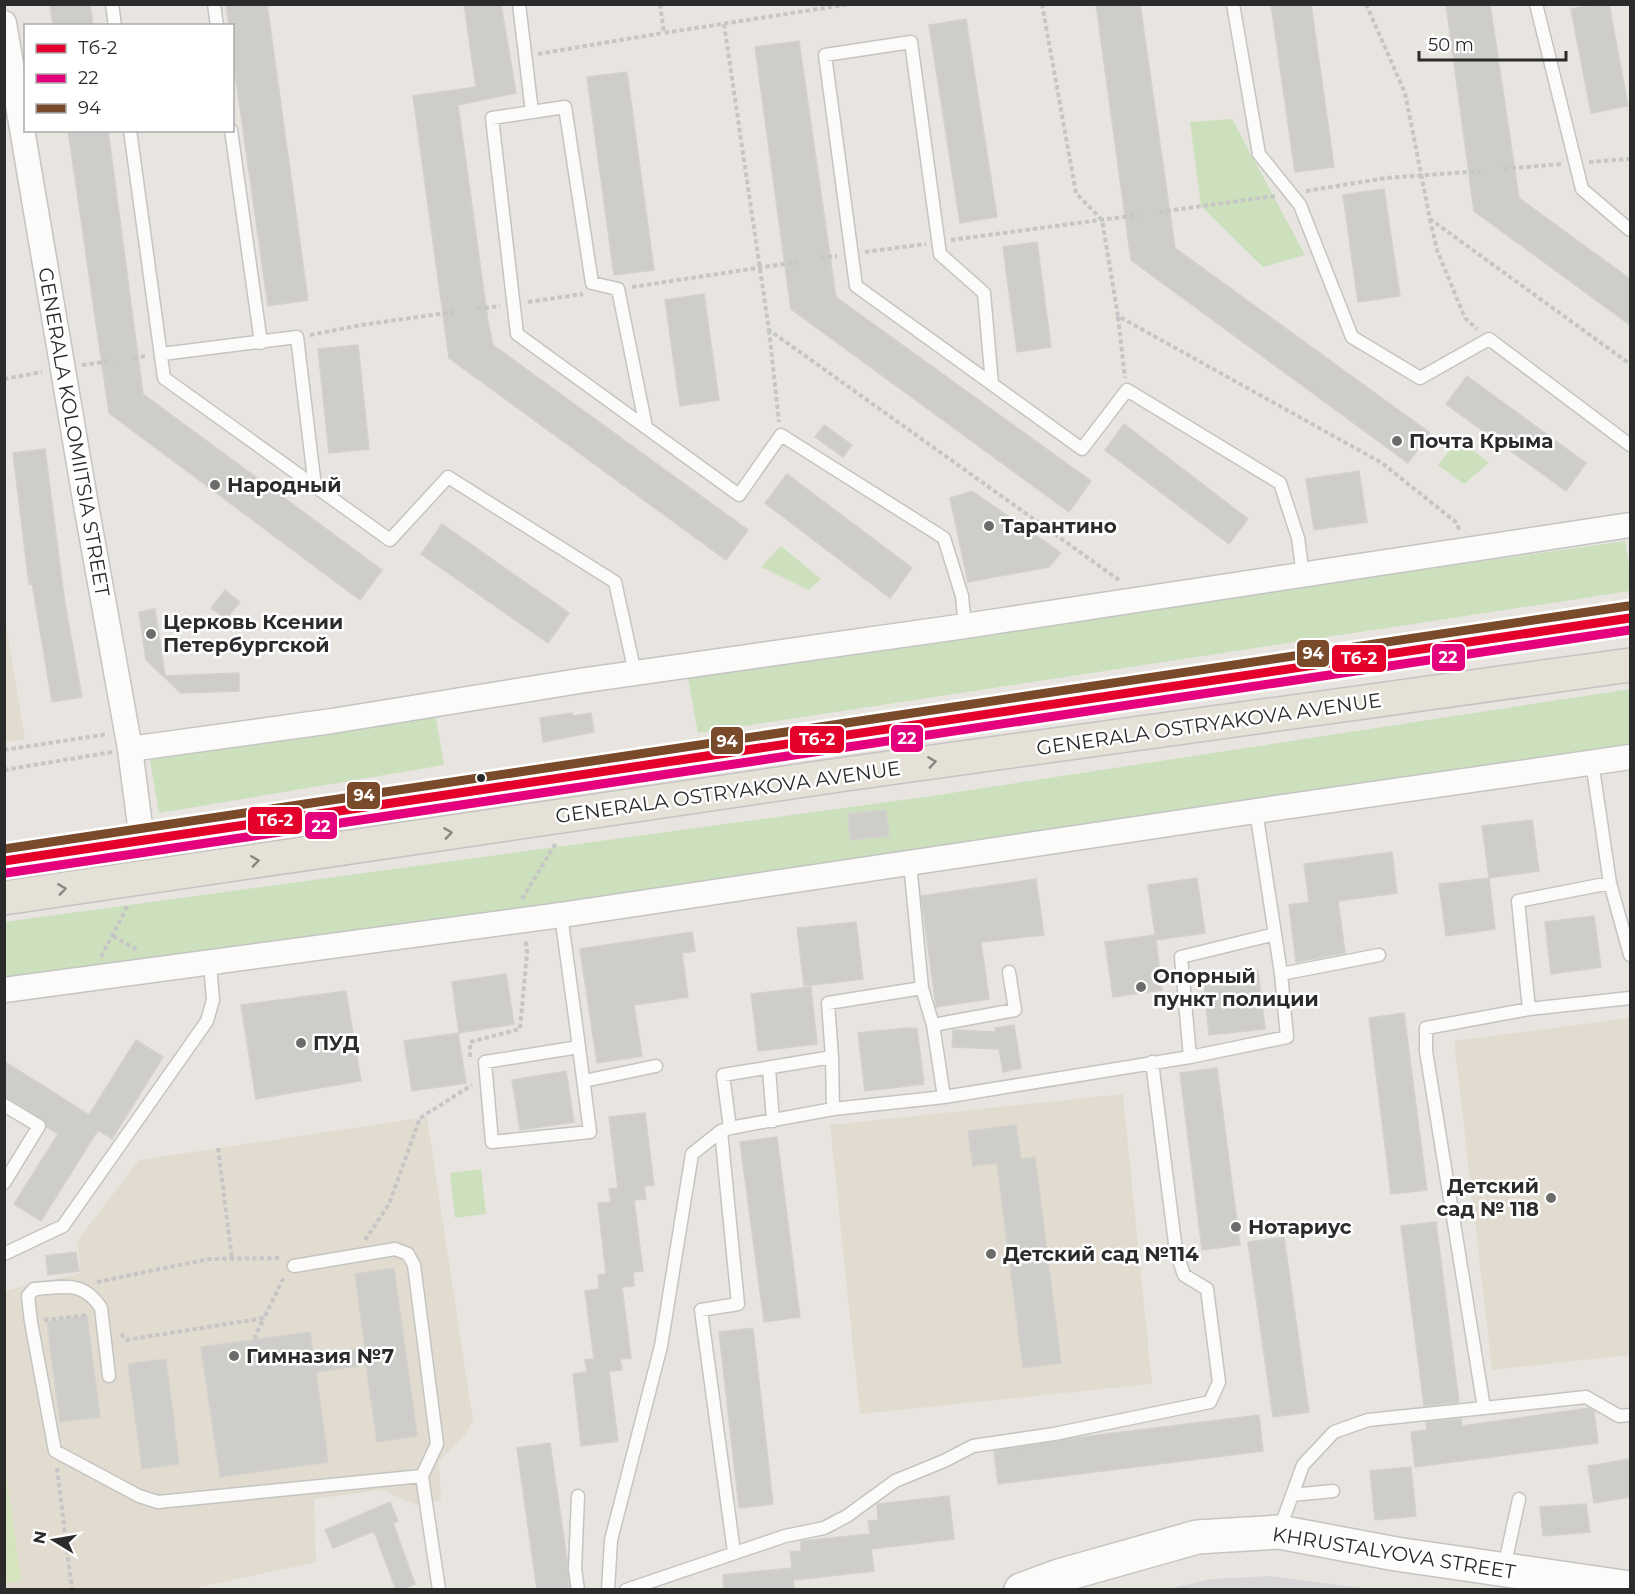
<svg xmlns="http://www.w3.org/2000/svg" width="1635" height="1594" viewBox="0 0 1635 1594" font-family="Montserrat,sans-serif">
  <rect width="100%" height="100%" fill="#e8e5e1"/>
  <!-- industrial -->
  <path fill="#d9d6d8" d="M1270,1576L1368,1589H1167L1212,1579Z"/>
  <!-- education -->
  <path fill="#e2dcd0" d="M4,613L25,739L5,742H4Z
    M1630,1018V1355L1492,1370L1454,1041Z
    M1123,1094L1152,1384L860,1414L830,1125Z
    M427,1117L473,1421L465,1435L439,1461L441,1500L416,1505L382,1490L314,1499L316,1562L191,1589H5L4,1291L81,1273L77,1241L139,1160Z"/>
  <!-- green -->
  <path fill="#cce0bd" d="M1232,119L1305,255L1263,267L1201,206L1190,122Z
    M1459,439L1489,463L1464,484L1438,465Z
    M1625,541L1630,572V591L698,733L687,673Z
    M781,546L821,579L809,590L761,567Z
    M1630,689V747L95,969L5,980L4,922L932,796Z
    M435,713L444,765L159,813L150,760Z
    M481,1169L486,1214L455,1218L450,1173Z"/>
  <!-- pitch -->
  <path fill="#d5e4bc" d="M4,1457L21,1581L5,1583H4Z"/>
  <!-- building -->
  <path fill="#cfcdca" stroke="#d3d1cd" stroke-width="1.5" d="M50,4H90L93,26H53Z
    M226,4H267L308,300L268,306L232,52V26H229Z
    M464,4H501L516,93L458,105L488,321L493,345L748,530L726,560L449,358L413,96L476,87Z
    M1096,4H1140L1175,248L1430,433L1408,463L1131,260Z
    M1271,4H1311L1334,167L1295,172Z
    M1446,4H1490L1519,198L1630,279V325L1474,211Z
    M1597,4H1609L1628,106L1591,113L1571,9Z
    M966,19L997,217L960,223L929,25Z
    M799,41L836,297L1091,481L1069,512L791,309L755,47Z
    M627,72L654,270L614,275L587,77Z
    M68,130H108L143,394L382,570L360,600L109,413Z
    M1384,189L1400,296L1358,302L1343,195Z
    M1037,242L1051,347L1017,352L1003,247Z
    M704,294L719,400L680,406L665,300Z
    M358,345L369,449L329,453L318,349Z
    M1467,376L1586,463L1566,491L1446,404Z
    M1124,424L1248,519L1229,544L1105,450Z
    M824,425L852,445L843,457L815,437Z
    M45,449L65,604L82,697L52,702L32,583L29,584L13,453Z
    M1359,471L1367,522L1314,530L1306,479Z
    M787,474L912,568L890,598L765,503Z
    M972,491L1061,553L1049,567L968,582L950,498Z
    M442,524L569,613L548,643L421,554Z
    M225,590L240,602L226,619L211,608Z
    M155,609L165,676L239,673V691L181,693L146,660L139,612Z
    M572,713L573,716L591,713L594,732L543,742L540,718Z
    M886,810L889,836L850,840L848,814Z
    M1532,820L1539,871L1489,878L1482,826Z
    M1392,852L1397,893L1338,901L1345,953L1296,962L1289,905L1309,902L1304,864Z
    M1197,878L1205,933L1156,940L1162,990L1113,997L1105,942L1155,935L1148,885Z
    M1489,878L1495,929L1446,936L1439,884Z
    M1036,879L1044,935L981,942L989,999L936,1007L921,896Z
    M1594,916L1601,967L1551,974L1545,922Z
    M856,922L863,979L804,986L797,928Z
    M692,932L695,951L682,953L688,997L634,1005L642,1056L597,1063L580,949Z
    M1258,970L1265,1029L1209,1035L1203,977Z
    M506,974L514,1024L459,1033L452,982Z
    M811,987L817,1044L758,1051L751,994Z
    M346,991L361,1081L256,1099L241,1005Z
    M1404,1013L1427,1190L1391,1194L1369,1018Z
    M1014,1025L1021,1068L1003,1072L999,1049L952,1047L953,1030L996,1032L995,1028Z
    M907,1028L917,1029L924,1084L865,1091L858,1033Z
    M458,1033L466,1083L412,1091L404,1041Z
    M136,1040L163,1057L112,1139L98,1130L41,1221L14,1204L58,1134L47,1127L43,1119L4,1097V1061L89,1115Z
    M1217,1068L1240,1245L1202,1250L1180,1073Z
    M566,1071L574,1122L520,1130L512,1080Z
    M645,1113L654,1185L644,1186L646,1199L634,1200L643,1271L633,1272L634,1286L622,1287L631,1358L620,1359L622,1370L609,1371L618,1441L581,1446L573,1374L587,1372L585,1360L594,1359L585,1291L599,1289L598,1275L606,1274L598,1203L611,1202L609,1189L618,1188L609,1117Z
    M1016,1125L1021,1159L1035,1157L1061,1363L1023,1368L997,1163L973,1166L968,1131Z
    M777,1137L800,1317L764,1322L740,1142Z
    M1436,1222L1459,1402L1424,1406L1401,1226Z
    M1284,1237L1309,1412L1273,1417L1248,1242Z
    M76,1252L79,1271L48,1275L46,1256Z
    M394,1268L417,1436L377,1442L366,1365L316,1372L328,1462L220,1477L201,1347L310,1332L313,1356L365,1349L355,1274Z
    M87,1316L100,1417L60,1422L47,1322Z
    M753,1328L773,1504L739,1508L719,1332Z
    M166,1359L179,1464L142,1469L128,1364Z
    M1589,1408L1594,1411L1598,1443L1415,1467L1411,1432L1427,1430L1426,1422L1461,1419L1462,1426Z
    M1259,1415L1263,1451L998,1484L994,1451L1074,1438Z
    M550,1443L567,1559L570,1590H537L517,1448Z
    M1630,1459V1497L1594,1503L1588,1466Z
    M1411,1467L1416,1516L1375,1520L1370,1471Z
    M949,1496L954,1539L871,1549L874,1571L793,1580L794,1590H724L723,1575L792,1568L790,1552L801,1551V1541L870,1534L868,1521L878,1520L877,1504Z
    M390,1502L398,1521L393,1523L415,1584L399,1590H396L374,1531L333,1548L325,1530Z
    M1586,1504L1590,1532L1543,1536L1540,1507Z"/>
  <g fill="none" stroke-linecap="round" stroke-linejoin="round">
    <!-- service casing -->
    <g stroke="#c4c4c3" stroke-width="15">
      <path id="service" d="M112,4L115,26
        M214,4L217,26
        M519,4L532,112
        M1233,4L1259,154L1300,205L1352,337L1420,378L1489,339L1630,445
        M1536,4L1582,189L1630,230
        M130,130L164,378L390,540L448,477L615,582L635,673
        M231,130L261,343
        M162,354L297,337L315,487
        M992,384L984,293L940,254L911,42L825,55L856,286L1082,449L1127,390L1280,483L1298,538L1303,575
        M646,427L618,289L592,283L565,107L492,118L517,334L739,495L781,435L944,538L962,596L965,626
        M1592,762L1610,883L1630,955
        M561,915C571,987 581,1060 590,1132L492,1142L485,1062L579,1047
        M1275,934L1281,974L1379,955
        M1529,1009L1518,901L1610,883
        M933,1025L1015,1010L1009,972
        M832,1057L828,1003L922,988
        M1190,1057L1287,1037L1281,974
        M769,1068L773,1121
        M584,1081L656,1066
        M944,1097L1190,1057L1181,957L1275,934L1256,811
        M4,1105L39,1126L4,1183
        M730,1128L723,1075L832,1057L833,1109
        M721,1131L738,1304L701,1310L734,1552
        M4,1254L63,1226L207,1021L213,1000L210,963
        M294,1266L395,1249L408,1254L414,1265L437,1444L422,1476L439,1590
        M109,1376L101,1308C83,1280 64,1287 34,1289L28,1296L31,1322L55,1451L139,1496L158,1502L422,1476
        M1484,1408L1586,1397L1619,1416L1630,1415
        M1292,1495L1333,1491
        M578,1496L575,1569L578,1590
        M1279,1531L1303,1465L1334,1432L1368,1420L1484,1408L1426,1051V1028L1529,1009L1630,998
        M1504,1568L1519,1499
        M608,1590L611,1540L661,1346L692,1154L721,1131L730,1128L833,1109L944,1097L933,1025L922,988L910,863
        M626,1590L785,1536L824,1528L847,1516L895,1481L944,1461L973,1446L1054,1434L1210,1402L1219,1382L1207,1289L1184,1275L1176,1251L1152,1062"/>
    </g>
    <!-- minor casing -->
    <g stroke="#c4c4c3" stroke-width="27">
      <path id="minor" d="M4,23L86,505L130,749L142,841
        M130,749L332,721L579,681L965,626L1630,525
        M4,990L561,915L1256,811L1630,757"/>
    </g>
    <!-- secondary casing -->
    <g stroke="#c4c4c3" stroke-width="36">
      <path id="secondary" d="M1021,1590L1059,1576L1197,1537L1279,1532L1396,1554L1630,1588"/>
    </g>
    <!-- primary casing -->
    <g stroke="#c5c3c2" stroke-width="36">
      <path id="primary" d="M4,861L1630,618
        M4,898L846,774L1630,665"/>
    </g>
    <!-- path -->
    <path stroke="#c6c6c6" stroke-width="4" stroke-dasharray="4.5 3" stroke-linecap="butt" d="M660,4L664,33L850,4
      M1042,4L1076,193L1102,220L1118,316L1382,463L1457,523L1459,530
      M1366,4L1405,93L1430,219L1630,364
      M724,24L769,330L1119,580
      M538,54L663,33
      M1589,162L1630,159
      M1504,169L1561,164
      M1306,191L1386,178L1481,171
      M1159,212L1275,196
      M1430,219L1437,250L1465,318L1477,329
      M951,240L1137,215
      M865,252L926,244
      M820,258L837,256
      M632,287L797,262
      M528,302L583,294
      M477,309L500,306
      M1118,317L1125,378
      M769,330L779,422
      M310,335L361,325L454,312
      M133,358L147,356
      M82,365L112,361
      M4,379L42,372
      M4,750L108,734
      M4,770L112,752
      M522,899L556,843
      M113,936L139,951
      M101,957L128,905
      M470,1057V1042L520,1029L527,953L526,941
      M218,1148L232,1259
      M365,1240L389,1204L420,1118L472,1085
      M97,1282L209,1259L282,1258
      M44,1320L87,1315
      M121,1334L126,1340L264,1318L284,1277
      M256,1339L255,1336L264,1318
      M57,1468L72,1590"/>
    <!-- service -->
    <use href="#service" stroke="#fcfbfa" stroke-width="12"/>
    <!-- minor -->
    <use href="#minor" stroke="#fcfbfa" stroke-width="24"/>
    <!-- secondary -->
    <use href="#secondary" stroke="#fcfbfa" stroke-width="33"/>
    <!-- primary -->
    <use href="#primary" stroke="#e5e1d6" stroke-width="33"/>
    <!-- bus-1 casing -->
    <g stroke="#fff" stroke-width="14">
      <path id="bus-1" d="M4,861L1630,618"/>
    </g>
    <!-- bus-2 casing -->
    <g stroke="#fff" stroke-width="14">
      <path id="bus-2" d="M6,873L1630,630"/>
    </g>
    <!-- bus-3 casing -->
    <g stroke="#fff" stroke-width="14">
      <path id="bus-3" d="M4,849L1628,606"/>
    </g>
    <!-- bus-1 -->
    <use href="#bus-1" stroke="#e4002b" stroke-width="9"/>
    <!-- bus-2 -->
    <use href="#bus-2" stroke="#e5007d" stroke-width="9"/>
    <!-- bus-3 -->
    <use href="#bus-3" stroke="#7a4b2a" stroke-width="9"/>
  </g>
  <!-- one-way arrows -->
  <defs><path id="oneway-chevron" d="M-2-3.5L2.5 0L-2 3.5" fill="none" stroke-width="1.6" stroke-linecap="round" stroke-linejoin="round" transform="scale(1.5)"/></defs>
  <g stroke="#888680">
    <use href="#oneway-chevron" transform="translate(932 762) rotate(-8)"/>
    <use href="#oneway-chevron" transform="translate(448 833) rotate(-8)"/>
    <use href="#oneway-chevron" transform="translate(255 861) rotate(-8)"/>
    <use href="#oneway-chevron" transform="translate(62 889) rotate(-8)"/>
  </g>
  <!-- markers -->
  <g fill="#6d6c6b" stroke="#fff" stroke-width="2">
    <circle cx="1397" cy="441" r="6"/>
    <circle cx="215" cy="485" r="6"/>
    <circle cx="989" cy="526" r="6"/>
    <circle cx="151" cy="634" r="6"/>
    <circle cx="1141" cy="987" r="6"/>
    <circle cx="301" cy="1043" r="6"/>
    <circle cx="1551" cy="1198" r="6"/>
    <circle cx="1236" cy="1227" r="6"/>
    <circle cx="991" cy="1254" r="6"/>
    <circle cx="234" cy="1356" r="6"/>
  </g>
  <circle fill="#2b2b2b" stroke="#fff" stroke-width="2" cx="481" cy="778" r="5"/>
  <g text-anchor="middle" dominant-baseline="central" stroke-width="5" stroke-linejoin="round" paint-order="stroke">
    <!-- street labels -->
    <g font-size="20" fill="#2b2b2b" stroke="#fff">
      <text transform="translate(74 432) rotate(80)">GENERALA KOLOMIITSIA STREET</text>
      <text transform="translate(1209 724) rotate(-8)">GENERALA OSTRYAKOVA AVENUE</text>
      <text transform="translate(728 792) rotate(-8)">GENERALA OSTRYAKOVA AVENUE</text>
      <text transform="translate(1394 1553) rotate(9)">KHRUSTALYOVA STREET</text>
    </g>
    <!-- poi labels -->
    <g font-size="20" font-weight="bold" fill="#2b2b2b" stroke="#fff" text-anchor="start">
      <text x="1409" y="441">Почта Крыма</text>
      <text x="227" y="485">Народный</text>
      <text x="1001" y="526">Тарантино</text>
      <text x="163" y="622">Церковь Ксении<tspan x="163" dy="23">Петербургской</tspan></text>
      <text x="1153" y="976">Опорный<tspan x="1153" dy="23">пункт полиции</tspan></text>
      <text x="313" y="1043">ПУД</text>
      <text x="1539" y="1186" text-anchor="end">Детский<tspan x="1539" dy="23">сад № 118</tspan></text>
      <text x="1248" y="1227">Нотариус</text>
      <text x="1003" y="1254">Детский сад №114</text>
      <text x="246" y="1356">Гимназия №7</text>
    </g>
  </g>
  <g stroke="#fff" stroke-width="2">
    <rect x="1296" y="639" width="34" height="29" rx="6" fill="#7a4b2a"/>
    <rect x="1431" y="643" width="35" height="29" rx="6" fill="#e5007d"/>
    <rect x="1331" y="644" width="56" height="29" rx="6" fill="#e4002b"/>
    <rect x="890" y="724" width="34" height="29" rx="6" fill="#e5007d"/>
    <rect x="789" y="725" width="56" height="29" rx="6" fill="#e4002b"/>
    <rect x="710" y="726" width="34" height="29" rx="6" fill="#7a4b2a"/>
    <rect x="346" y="781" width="35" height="29" rx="6" fill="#7a4b2a"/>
    <rect x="247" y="806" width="56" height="29" rx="6" fill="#e4002b"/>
    <rect x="304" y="811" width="34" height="29" rx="6" fill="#e5007d"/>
  </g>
  <g font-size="16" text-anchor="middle" font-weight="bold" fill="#fff">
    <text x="1313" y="659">94</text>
    <text x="1448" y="663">22</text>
    <text x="1359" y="664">Тб-2</text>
    <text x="907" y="744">22</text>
    <text x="817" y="745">Тб-2</text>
    <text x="727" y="747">94</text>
    <text x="364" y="801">94</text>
    <text x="275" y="826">Тб-2</text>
    <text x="321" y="832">22</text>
  </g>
  <!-- border -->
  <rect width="1635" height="1594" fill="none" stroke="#2b2b2b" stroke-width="12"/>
  <!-- legend -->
  <rect x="24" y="24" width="210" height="108" fill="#ffffff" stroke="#aaaaaa" stroke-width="1.5"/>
  <rect x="36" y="44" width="30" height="9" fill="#e4002b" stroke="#aaaaaa" stroke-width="1.5"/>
  <text x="78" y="54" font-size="18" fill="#2b2b2b">Тб-2</text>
  <rect x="36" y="74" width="30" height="9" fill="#e5007d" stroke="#aaaaaa" stroke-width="1.5"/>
  <text x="78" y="84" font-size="18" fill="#2b2b2b">22</text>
  <rect x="36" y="104" width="30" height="9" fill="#7a4b2a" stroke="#aaaaaa" stroke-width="1.5"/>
  <text x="78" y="114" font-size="18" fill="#2b2b2b">94</text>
  <!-- north arrow -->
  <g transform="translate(54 1540) rotate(281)" stroke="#ffffff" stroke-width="4.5" paint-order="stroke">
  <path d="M0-4.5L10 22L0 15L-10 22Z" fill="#2b2b2b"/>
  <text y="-9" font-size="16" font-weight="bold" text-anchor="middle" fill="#2b2b2b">N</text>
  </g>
  <!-- scale -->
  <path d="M1419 51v9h147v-9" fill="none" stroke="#2b2b2b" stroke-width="3"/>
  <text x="1428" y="51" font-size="18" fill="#2b2b2b" stroke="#ffffff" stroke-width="4.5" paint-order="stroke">50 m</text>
</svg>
